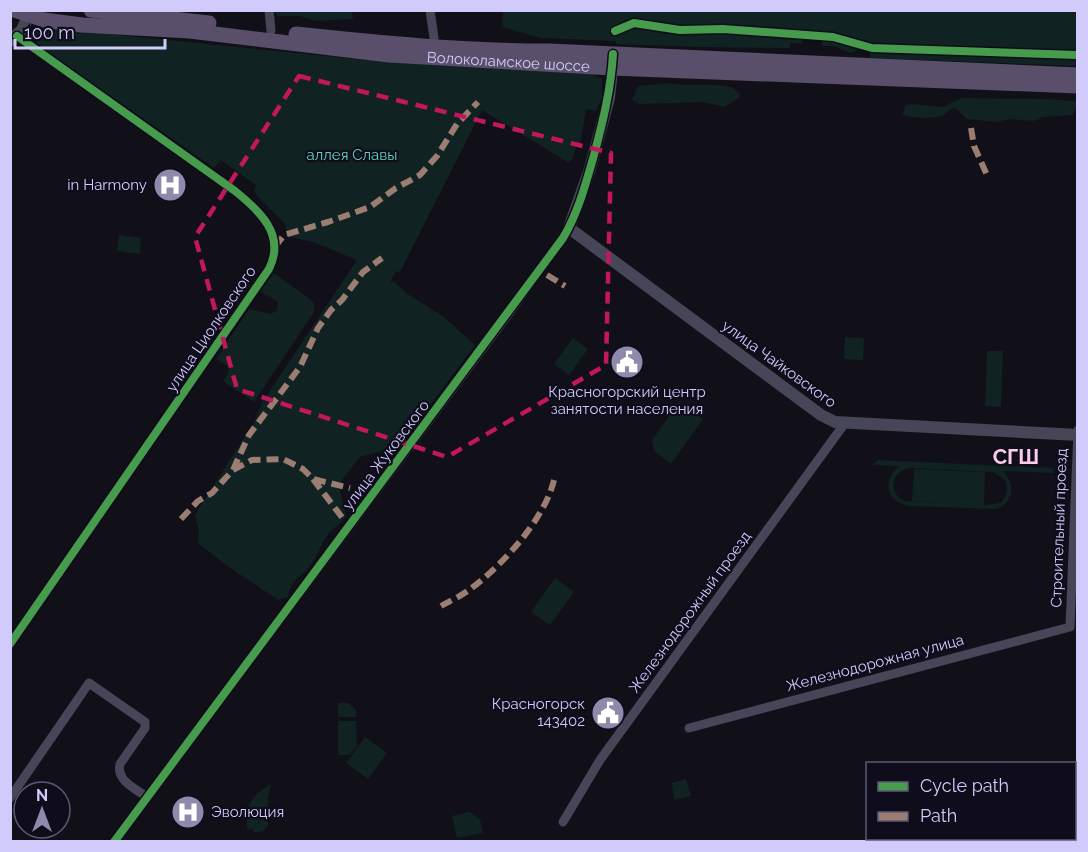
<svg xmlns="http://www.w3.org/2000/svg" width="1088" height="852" viewBox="0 0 1088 852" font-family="Raleway,sans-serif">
  <rect width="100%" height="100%" fill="#111018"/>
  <!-- green -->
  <path fill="#102222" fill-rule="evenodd" d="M274,11H352L353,19L315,21L300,16H277Z
    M503,11H1077V66L870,58L869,52L860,49L851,53L834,46H823L821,40L803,38L802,44L790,43V48L698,47L617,44L615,41L541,38L502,27Z
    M40,27L384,62L591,74L602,79V98L596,111L586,109L580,145L576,147L573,157L569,163L482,110L400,272L396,271L390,283L394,281L406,293L444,317L475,345L408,435L398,444L386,450L360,457L342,480L340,490L346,516C341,523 335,527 329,533C322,542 318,554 312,563C303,577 291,577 288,597L278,600L226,565L198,543L199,533L195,515L254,422L263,401L357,260L313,242L286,236V225L257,196L254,191L256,185L221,160L214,168L52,55L37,43L32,34L36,29Z
    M667,83C685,87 720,82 733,88C734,89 740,94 740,95L738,99L724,107L704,102L639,104L632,100L638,86Z
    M961,98L1044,99L1076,101L1077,107L1072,115L1043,117L1034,121L1010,119L996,122L967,119L957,109L952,108C951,109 945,115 944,115C936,119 909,119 902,114L906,105L911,104L943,107Z
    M119,235L141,238L140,254L117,251Z
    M274,273L314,302V312L254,402L223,381L228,374L229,367L216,359L249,309L271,314L277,310L278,302C272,297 266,296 260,291Z
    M845,337L864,338L863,360L844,359Z
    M573,338L588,349L569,375L554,364Z
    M987,351H1003L1001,407L985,406Z
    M679,402L703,419L671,464L654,451L652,440Z
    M878,460L1053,468V473L1003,471C1015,484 1015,501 997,509L908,506C885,501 883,480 899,466L872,465ZM911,468L993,472L1005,480C1009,489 1007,496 1000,503L984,505L985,472L914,469L912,501L970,504L904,501C887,491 892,470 911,468Z
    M555,578L574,592L550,625L531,612Z
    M338,703H349L356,710V717H338Z
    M338,721H356L357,746L350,755H338Z
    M365,737L387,753L368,779L346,763Z
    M686,779L691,796L674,800L672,783Z
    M271,784L268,798V826L263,831L255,833L253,830L247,829C247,803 249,798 271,784Z
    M469,812L480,819L483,833L457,838L452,816Z
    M903,838H1008V839L996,842L892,841Z"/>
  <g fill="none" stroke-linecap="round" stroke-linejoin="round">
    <!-- minor -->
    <path stroke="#474558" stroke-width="9" d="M269,10L271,31
      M430,10L434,38L433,48
      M10,644L269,269C286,235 260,211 235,191L17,36
      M689,728L1070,627L1078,430
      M10,798L89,683L145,722V728L120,764C116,781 136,789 147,797
      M563,822L600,760L845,423
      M114,842L510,312L569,228"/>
    <!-- tertiary -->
    <path stroke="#474558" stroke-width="12" d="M10,41L22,30L31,10
      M613,61L609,98L590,169L569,228L821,415L835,422L1078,435"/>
    <!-- primary -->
    <g stroke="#594f6a" stroke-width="15">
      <path id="s1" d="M14,10L44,20L82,25L190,31L389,55L612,68L1078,86"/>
      <path d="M91,10L209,23"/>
      <path d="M296,34C380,43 464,51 549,51L1078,75"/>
    </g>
    <!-- quiet -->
    <path stroke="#9b7d72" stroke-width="6" stroke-dasharray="12 6" stroke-linecap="butt" d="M971,128L974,146L987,175
      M275,247L284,235L328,222L370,207L396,188L420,175L437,156L457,124L478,102
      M547,275L565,286
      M233,470L249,435L300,367L318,328L331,310L342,300L363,272L382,258
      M313,479L344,520
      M181,519L198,501L212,493L233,470L252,460L283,459L303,469L313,479L350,488
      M441,606C450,601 461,596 469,590C501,567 545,519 554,480"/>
    <!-- cycleway casing -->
    <g stroke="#0f0c1b" stroke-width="11">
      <path id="cycleway" d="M615,31L634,23L680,30L723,29L833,37L872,48L1078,55
        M10,644L269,269C286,235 260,211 235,191L17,36
        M114,842L563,238C578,213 586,183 594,155C603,121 611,89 613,54"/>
    </g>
    <!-- cycleway -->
    <use href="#cycleway" stroke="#469c4c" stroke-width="8"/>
  </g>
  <!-- marked area -->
  <path fill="none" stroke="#c2185b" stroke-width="4.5" stroke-dasharray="12 8" stroke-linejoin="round" d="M299,76L611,153L606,365L447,457L237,389L195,237Z"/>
  <!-- icons -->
  <defs>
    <g id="hospital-disc" transform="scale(1.725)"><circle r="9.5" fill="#8e8aac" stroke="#0f0c1b"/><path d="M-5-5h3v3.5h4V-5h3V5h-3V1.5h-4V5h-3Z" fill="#fff"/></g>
    <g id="civic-disc" transform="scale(1.725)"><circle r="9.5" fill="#8e8aac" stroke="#0f0c1b"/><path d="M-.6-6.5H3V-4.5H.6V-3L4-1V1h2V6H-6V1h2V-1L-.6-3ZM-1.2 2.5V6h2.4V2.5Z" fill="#fff"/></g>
  </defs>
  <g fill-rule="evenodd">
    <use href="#hospital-disc" x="170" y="185"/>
    <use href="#civic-disc" x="627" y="362"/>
    <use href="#civic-disc" x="608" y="713"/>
    <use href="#hospital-disc" x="188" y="812"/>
  </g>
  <g text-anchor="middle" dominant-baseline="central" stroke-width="4.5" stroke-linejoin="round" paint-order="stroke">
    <!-- street labels -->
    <g font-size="15" fill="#d1cbfb" stroke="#0f0c1b">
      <text stroke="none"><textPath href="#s1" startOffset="498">Волоколамское шоссе</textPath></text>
      <text transform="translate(211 329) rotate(-56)">улица Циолковского</text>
      <text transform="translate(779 364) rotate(36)">улица Чайковского</text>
      <text transform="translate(386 455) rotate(-53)">улица Жуковского</text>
      <text transform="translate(1059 528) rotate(-88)">Строительный проезд</text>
      <text transform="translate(690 612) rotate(-54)">Железнодорожный проезд</text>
      <text transform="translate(875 663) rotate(-15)">Железнодорожная улица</text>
    </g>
    <!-- park labels -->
    <g font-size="15" fill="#5dd5b8" stroke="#0f0c1b">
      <text x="352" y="155">аллея Славы</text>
    </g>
    <!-- poi labels -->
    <g font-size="15" fill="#d1cbfb" stroke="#0f0c1b" text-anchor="end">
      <text x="147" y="185">in Harmony</text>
      <text x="627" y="392" text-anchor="middle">Красногорский центр<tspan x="627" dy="17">занятости населения</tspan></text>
      <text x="585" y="704">Красногорск<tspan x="585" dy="17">143402</tspan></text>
      <text x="211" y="812" text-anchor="start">Эволюция</text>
    </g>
    <!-- district labels -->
    <g font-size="21" font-weight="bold" fill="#fbccea" stroke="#0f0c1b">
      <text x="1016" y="456">СГШ</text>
    </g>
  </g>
  <!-- border -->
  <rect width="1088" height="852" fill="none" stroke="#d1cbfb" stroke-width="24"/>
  <!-- legend -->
  <rect x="866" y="762" width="210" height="78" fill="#0f0c1b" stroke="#5d5875" stroke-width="1.5"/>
  <rect x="878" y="782" width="30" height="9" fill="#469c4c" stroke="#5d5875" stroke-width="1.5"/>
  <text x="920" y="792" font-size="18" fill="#d1cbfb">Cycle path</text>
  <rect x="878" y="812" width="30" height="9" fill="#9b7d72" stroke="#5d5875" stroke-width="1.5"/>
  <text x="920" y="822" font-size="18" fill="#d1cbfb">Path</text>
  <!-- north arrow -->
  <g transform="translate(42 810)"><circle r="28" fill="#0f0c1b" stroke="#5d5875" stroke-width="1.5"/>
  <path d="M0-4.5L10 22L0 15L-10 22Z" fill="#8e8aac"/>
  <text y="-9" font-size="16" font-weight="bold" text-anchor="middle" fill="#d1cbfb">N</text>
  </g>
  <!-- scale -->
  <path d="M15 39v9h150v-9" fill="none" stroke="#d1cbfb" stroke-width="3"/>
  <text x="24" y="39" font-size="18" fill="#d1cbfb" stroke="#0f0c1b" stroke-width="4.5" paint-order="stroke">100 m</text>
</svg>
